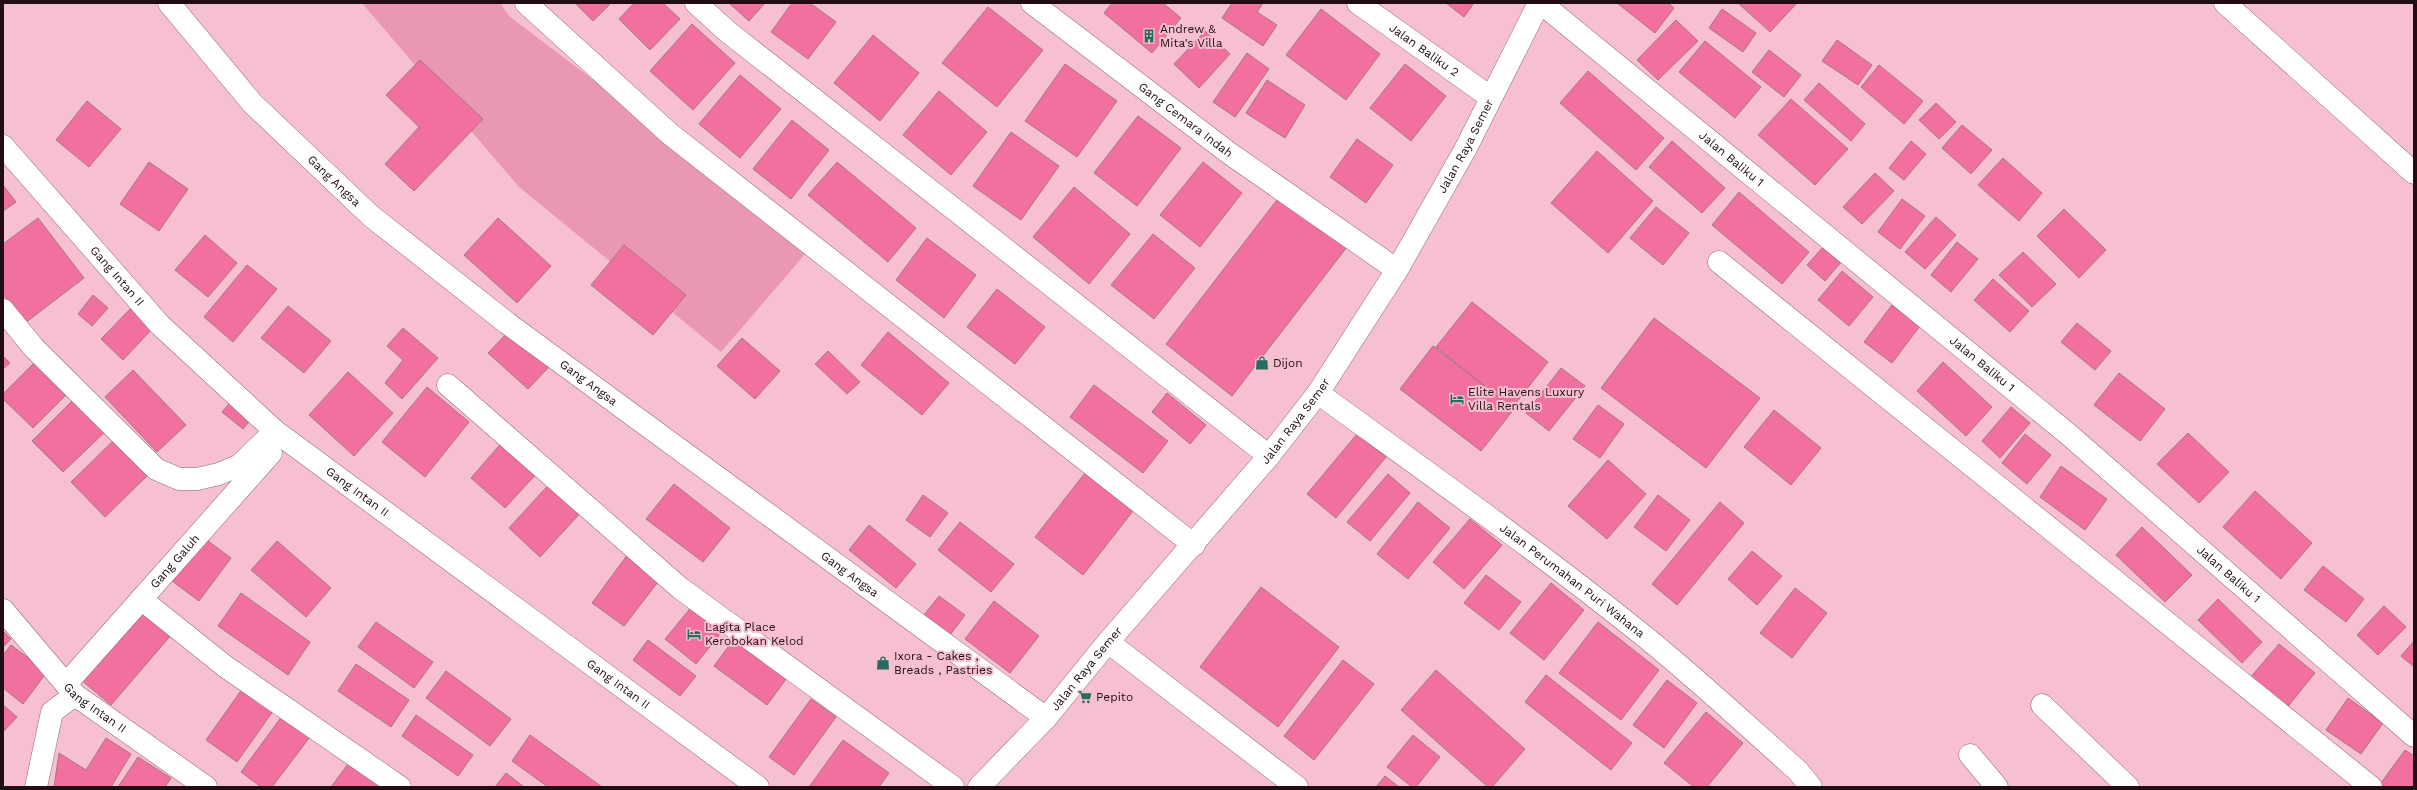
<svg xmlns="http://www.w3.org/2000/svg" width="2417" height="790" viewBox="0 0 2417 790" font-family="'Work Sans',sans-serif">
  <rect width="100%" height="100%" fill="#f7c0d0"/>
  <!-- green -->
  <path fill="#ea97b1" d="M362,3H500L509,16L812,246L721,352L519,187Z"/>
  <!-- building -->
  <path fill="#f1709f" stroke="#a77685" d="M575,3H611L593,21Z
    M634,3H663L680,19L650,50L619,19Z
    M729,3H765L749,21Z
    M792,3H810L836,22L808,59L771,32Z
    M1112,3H1163L1181,18L1152,53L1104,13Z
    M1232,3H1263L1257,12L1277,25L1263,46L1222,18Z
    M1446,3H1474L1464,17Z
    M1617,3H1668L1674,8L1655,33Z
    M1738,3H1797L1770,32Z
    M988,7L1043,50L997,107L942,63Z
    M1321,9L1380,54L1346,100L1286,55Z
    M1722,9L1756,33L1743,52L1709,28Z
    M1676,20L1698,41L1658,80L1637,60Z
    M692,24L735,63L693,110L650,71Z
    M1205,31L1230,54L1199,88L1174,64Z
    M873,35L919,73L880,121L834,83Z
    M1837,40L1872,65L1858,85L1822,61Z
    M1705,41L1761,87L1735,118L1679,72Z
    M1769,50L1801,75L1784,97L1752,72Z
    M1247,53L1269,69L1235,117L1213,102Z
    M420,60L483,119L414,191L385,164L419,127L386,95Z
    M1065,64L1117,101L1077,157L1025,121Z
    M1405,64L1446,96L1411,141L1370,108Z
    M1879,65L1923,101L1904,124L1861,87Z
    M1588,71L1664,138L1636,170L1560,103Z
    M740,75L781,109L740,158L699,124Z
    M1267,80L1305,105L1285,138L1246,113Z
    M1819,83L1865,124L1851,141L1804,100Z
    M939,91L987,132L951,175L903,135Z
    M1791,99L1848,149L1815,185L1758,135Z
    M87,101L121,129L89,167L56,140Z
    M1936,103L1956,122L1939,139L1919,120Z
    M1138,116L1181,148L1137,206L1094,173Z
    M792,120L829,150L791,199L753,169Z
    M1962,125L1992,150L1971,174L1942,148Z
    M1011,132L1059,166L1021,220L973,186Z
    M1357,139L1393,165L1366,203L1330,177Z
    M1672,141L1725,188L1702,213L1649,167Z
    M1911,141L1926,154L1904,180L1889,168Z
    M1597,151L1653,201L1608,253L1551,203Z
    M2003,158L2042,193L2019,221L1978,185Z
    M149,162L188,189L159,231L120,204Z
    M837,162L916,228L888,262L808,195Z
    M1203,162L1242,193L1200,247L1160,215Z
    M1875,173L1894,191L1862,224L1843,207Z
    M3,185L16,202L3,211Z
    M1074,187L1130,234L1089,284L1033,237Z
    M1739,192L1809,252L1782,284L1712,225Z
    M1280,196L1347,247L1232,396L1166,344Z
    M1902,199L1925,216L1900,249L1878,232Z
    M1656,207L1689,233L1663,265L1630,238Z
    M2064,209L2106,250L2079,278L2037,236Z
    M1936,217L1956,235L1925,269L1905,252Z
    M38,218L84,278L25,323L3,294V244Z
    M498,218L551,266L517,303L464,255Z
    M1153,234L1195,268L1154,319L1111,285Z
    M205,235L237,263L208,297L175,270Z
    M927,238L976,275L944,318L896,280Z
    M1957,242L1978,259L1951,292L1931,275Z
    M624,245L686,295L653,335L591,285Z
    M1824,246L1842,261L1825,281L1807,265Z
    M2023,252L2056,284L2032,307L1999,275Z
    M247,265L277,289L233,342L204,317Z
    M1842,271L1873,297L1849,326L1818,300Z
    M1993,279L2029,311L2010,332L1974,300Z
    M997,289L1045,327L1015,364L967,327Z
    M93,295L108,308L92,326L78,314Z
    M1472,302L1548,362L1512,408L1436,347Z
    M1892,305L1920,326L1892,363L1864,342Z
    M133,306L154,327L123,360L101,339Z
    M288,306L331,341L304,373L261,338Z
    M1654,318L1760,398L1706,468L1601,388Z
    M2077,323L2111,351L2095,370L2061,342Z
    M403,328L438,358L402,399L385,383L403,360L387,346Z
    M510,330L550,366L528,389L488,353Z
    M888,332L949,383L922,415L861,365Z
    M742,338L780,371L755,399L717,366Z
    M1433,346L1514,409L1481,451L1400,389Z
    M828,351L860,382L847,394L815,364Z
    M3,356L10,363L3,369Z
    M35,362L67,394L33,428L3,399V394Z
    M1943,362L1992,407L1966,436L1917,391Z
    M1561,368L1585,386L1549,431L1526,413Z
    M133,370L186,425L157,452L105,397Z
    M348,372L393,413L354,456L309,415Z
    M2119,373L2165,409L2140,441L2094,405Z
    M1094,385L1168,441L1143,473L1070,417Z
    M427,387L469,422L425,477L382,442Z
    M1167,393L1206,425L1190,444L1152,412Z
    M78,395L110,427L63,472L32,441Z
    M232,400L253,417L243,429L222,412Z
    M1598,405L1624,424L1600,458L1573,439Z
    M2011,407L2030,423L2000,458L1982,441Z
    M1774,410L1821,448L1791,485L1744,447Z
    M2188,433L2229,472L2199,503L2157,464Z
    M1357,434L1386,457L1336,518L1307,494Z
    M2025,434L2051,455L2027,484L2002,463Z
    M116,438L150,473L105,517L71,482Z
    M504,440L539,471L505,508L471,478Z
    M1608,460L1646,494L1607,539L1568,506Z
    M2061,466L2107,499L2085,530L2040,497Z
    M1085,473L1133,511L1083,575L1035,537Z
    M1388,474L1410,493L1370,541L1347,522Z
    M553,480L584,509L540,557L509,528Z
    M674,484L730,528L703,562L646,519Z
    M2255,491L2312,543L2281,579L2223,527Z
    M923,495L948,513L930,537L906,520Z
    M1658,495L1690,520L1666,551L1634,527Z
    M1418,502L1450,528L1408,579L1377,554Z
    M1720,502L1744,523L1677,605L1652,584Z
    M1470,519L1502,545L1464,589L1433,562Z
    M960,522L1014,564L991,592L938,550Z
    M869,525L916,564L896,588L849,550Z
    M2142,527L2192,575L2165,602L2116,555Z
    M200,535L231,558L199,601L168,578Z
    M277,541L331,588L306,617L251,570Z
    M1752,551L1782,576L1757,605L1728,579Z
    M628,554L661,578L624,626L592,603Z
    M2323,566L2364,599L2346,622L2304,590Z
    M1486,575L1521,602L1499,630L1464,603Z
    M1551,583L1584,610L1544,660L1510,633Z
    M1261,587L1339,647L1278,727L1200,667Z
    M1795,588L1827,613L1792,658L1760,633Z
    M241,593L310,642L288,675L218,626Z
    M939,596L965,615L950,635L924,615Z
    M2218,599L2262,642L2242,663L2198,620Z
    M994,601L1039,636L1010,673L965,639Z
    M693,605L724,629L696,664L665,639Z
    M2384,606L2406,627L2378,655L2357,635Z
    M142,609L172,634L111,705L81,680Z
    M376,622L433,662L414,688L358,647Z
    M1598,622L1659,670L1621,720L1559,673Z
    M3,631L11,639L3,647Z
    M736,636L789,675L767,705L714,666Z
    M648,640L696,676L680,696L633,660Z
    M2414,641V667L2401,656Z
    M2279,644L2315,673L2285,710L2249,679Z
    M11,645L47,672L23,704L3,688V655Z
    M1343,660L1374,684L1314,760L1284,736Z
    M356,664L409,700L391,727L338,691Z
    M1436,670L1525,749L1492,787H1488L1401,710Z
    M446,671L511,719L490,746L426,698Z
    M1546,675L1632,743L1611,770L1525,702Z
    M1667,680L1697,703L1664,748L1633,725Z
    M245,685L276,707L237,762L206,740Z
    M2348,698L2383,723L2361,754L2326,730Z
    M811,699L836,717L794,775L769,757Z
    M3,705L17,717L3,732Z
    M285,712L313,733L272,787H261L241,772Z
    M1706,712L1743,743L1707,787H1694L1664,763Z
    M416,715L473,755L458,776L402,736Z
    M530,735L602,787H548L512,761Z
    M1413,735L1440,757L1416,787H1412L1387,767Z
    M106,738L131,754L111,787H54L59,753L86,770Z
    M843,740L889,773L879,787H809Z
    M2405,750L2414,756V787H2378Z
    M138,757L171,778L165,787H118Z
    M353,757L393,787H331Z
    M506,773L524,787H495Z
    M1385,776L1399,787H1376Z"/>
  <g fill="none" stroke-linecap="round" stroke-linejoin="round">
    <!-- minor casing -->
    <g stroke="#976776" stroke-width="23">
      <g id="minor">
        <path id="s1" d="M169,3L252,103L371,216L507,323L1046,718"/>
        <path d="M526,3L670,134L1194,545"/>
        <path d="M696,3L728,32L1269,456"/>
        <path id="s2" d="M1032,3L1229,153L1397,270"/>
        <path id="s3" d="M1358,3L1490,97"/>
        <path id="s4" d="M1541,3L2068,434L2414,736"/>
        <path d="M2225,3L2414,173"/>
        <path id="s5" d="M3,146L160,325L275,431L758,787"/>
        <path d="M1719,262L2371,787"/>
        <path d="M3,310L34,348L156,469L179,479H197L219,474L240,465L275,431"/>
        <path d="M448,385L680,588L953,787"/>
        <path id="s6" d="M1318,393C1424,470 1531,546 1634,628C1691,673 1744,723 1798,771L1811,787"/>
        <path d="M141,599L226,667L400,787"/>
        <path id="s7" d="M3,610L75,695L206,787"/>
        <path d="M1108,642L1297,787"/>
        <path id="s8" d="M66,684L271,453"/>
        <path d="M2042,705L2128,787"/>
        <path d="M1970,755L1997,787"/>
        <path d="M36,787L52,712L75,695"/>
        <path id="s9" d="M979,787L1046,718L1108,642L1269,456L1318,393L1397,270L1466,148L1539,3"/>
      </g>
    </g>
    <!-- minor -->
    <use href="#minor" stroke="#fff" stroke-width="22"/>
  </g>
  <!-- icons -->
  <defs>
    <g id="building-bare" transform="scale(1.08)"><path d="M-4-6H4V6H1V3H-1V6H-4ZM-2.5-4.3h1.7v1.8h-1.7ZM.8-4.3h1.7v1.8H.8ZM-2.5-1h1.7V.8h-1.7ZM.8-1h1.7V.8H.8Z" fill="#266b5f" stroke="#f7c0d0" stroke-width="2.5" paint-order="stroke"/></g>
    <g id="shop-bare" transform="scale(1.08)"><path d="M-5-2.5h2.3a2.7 3.5 0 0 1 5.4 0H5L5.5 6h-11ZM-1.5-2.5h3a1.5 2.3 0 0 0-3 0Z" fill="#266b5f" stroke="#f7c0d0" stroke-width="2.5" paint-order="stroke"/></g>
    <g id="hotel-bare" transform="scale(1.08)"><path d="M-6-4.5h1.5V1H6V5H4.5V3h-9V5H-6ZM-4 0a1.8 1.8 0 1 1 3.6 0ZM.5 0V-2.5h3Q6-2.5 6 0Z" fill="#266b5f" stroke="#f7c0d0" stroke-width="2.5" paint-order="stroke"/></g>
    <g id="supermarket-bare" transform="scale(1.08)"><path d="M-6-5.5h2.5l.6 2H6L4.5 2H-2.5L-4.4-4H-6ZM-1.5 3.2a1.3 1.3 0 1 0 .1 0ZM3 3.2a1.3 1.3 0 1 0 .1 0Z" fill="#266b5f" stroke="#f7c0d0" stroke-width="2.5" paint-order="stroke"/></g>
  </defs>
  <g fill-rule="evenodd">
    <use href="#building-bare" x="1149" y="36"/>
    <use href="#shop-bare" x="1262" y="363"/>
    <use href="#hotel-bare" x="1457" y="399"/>
    <use href="#hotel-bare" x="694" y="634"/>
    <use href="#shop-bare" x="883" y="663"/>
    <use href="#supermarket-bare" x="1085" y="697"/>
  </g>
  <g text-anchor="middle" dominant-baseline="central" stroke-width="4" stroke-linejoin="round" paint-order="stroke">
    <!-- poi labels -->
    <g font-size="12" fill="#210e14" stroke="#f7c0d0" text-anchor="start">
      <text x="1160" y="29">Andrew &amp;<tspan x="1160" dy="14">Mita's Villa</tspan></text>
      <text x="1273" y="363">Dijon</text>
      <text x="1468" y="392">Elite Havens Luxury<tspan x="1468" dy="14">Villa Rentals</tspan></text>
      <text x="705" y="627">Lagita Place<tspan x="705" dy="14">Kerobokan Kelod</tspan></text>
      <text x="894" y="656">Ixora - Cakes ,<tspan x="894" dy="14">Breads , Pastries</tspan></text>
      <text x="1096" y="697">Pepito</text>
    </g>
    <!-- street labels -->
    <g font-size="12" fill="#210e14" stroke="#f7c0d0">
      <text stroke="none"><textPath href="#s3" startOffset="81">Jalan Baliku 2</textPath></text>
      <text stroke="none"><textPath href="#s2" startOffset="193">Gang Cemara Indah</textPath></text>
      <text stroke="none"><textPath href="#s9" startOffset="808">Jalan Raya Semer</textPath></text>
      <text stroke="none"><textPath href="#s4" startOffset="246">Jalan Baliku 1</textPath></text>
      <text stroke="none"><textPath href="#s1" startOffset="243">Gang Angsa</textPath></text>
      <text stroke="none"><textPath href="#s5" startOffset="173">Gang Intan II</textPath></text>
      <text stroke="none"><textPath href="#s4" startOffset="570">Jalan Baliku 1</textPath></text>
      <text stroke="none"><textPath href="#s1" startOffset="568">Gang Angsa</textPath></text>
      <text stroke="none"><textPath href="#s9" startOffset="484">Jalan Raya Semer</textPath></text>
      <text stroke="none"><textPath href="#s5" startOffset="497">Gang Intan II</textPath></text>
      <text stroke="none"><textPath href="#s8" startOffset="164">Gang Galuh</textPath></text>
      <text stroke="none"><textPath href="#s1" startOffset="892">Gang Angsa</textPath></text>
      <text stroke="none"><textPath href="#s4" startOffset="894">Jalan Baliku 1</textPath></text>
      <text stroke="none"><textPath href="#s6" startOffset="316">Jalan Perumahan Puri Wahana</textPath></text>
      <text stroke="none"><textPath href="#s9" startOffset="160">Jalan Raya Semer</textPath></text>
      <text stroke="none"><textPath href="#s5" startOffset="821">Gang Intan II</textPath></text>
      <text stroke="none"><textPath href="#s7" startOffset="135">Gang Intan II</textPath></text>
    </g>
  </g>
  <!-- border -->
  <rect width="2417" height="790" fill="none" stroke="#210e14" stroke-width="8"/>
</svg>
